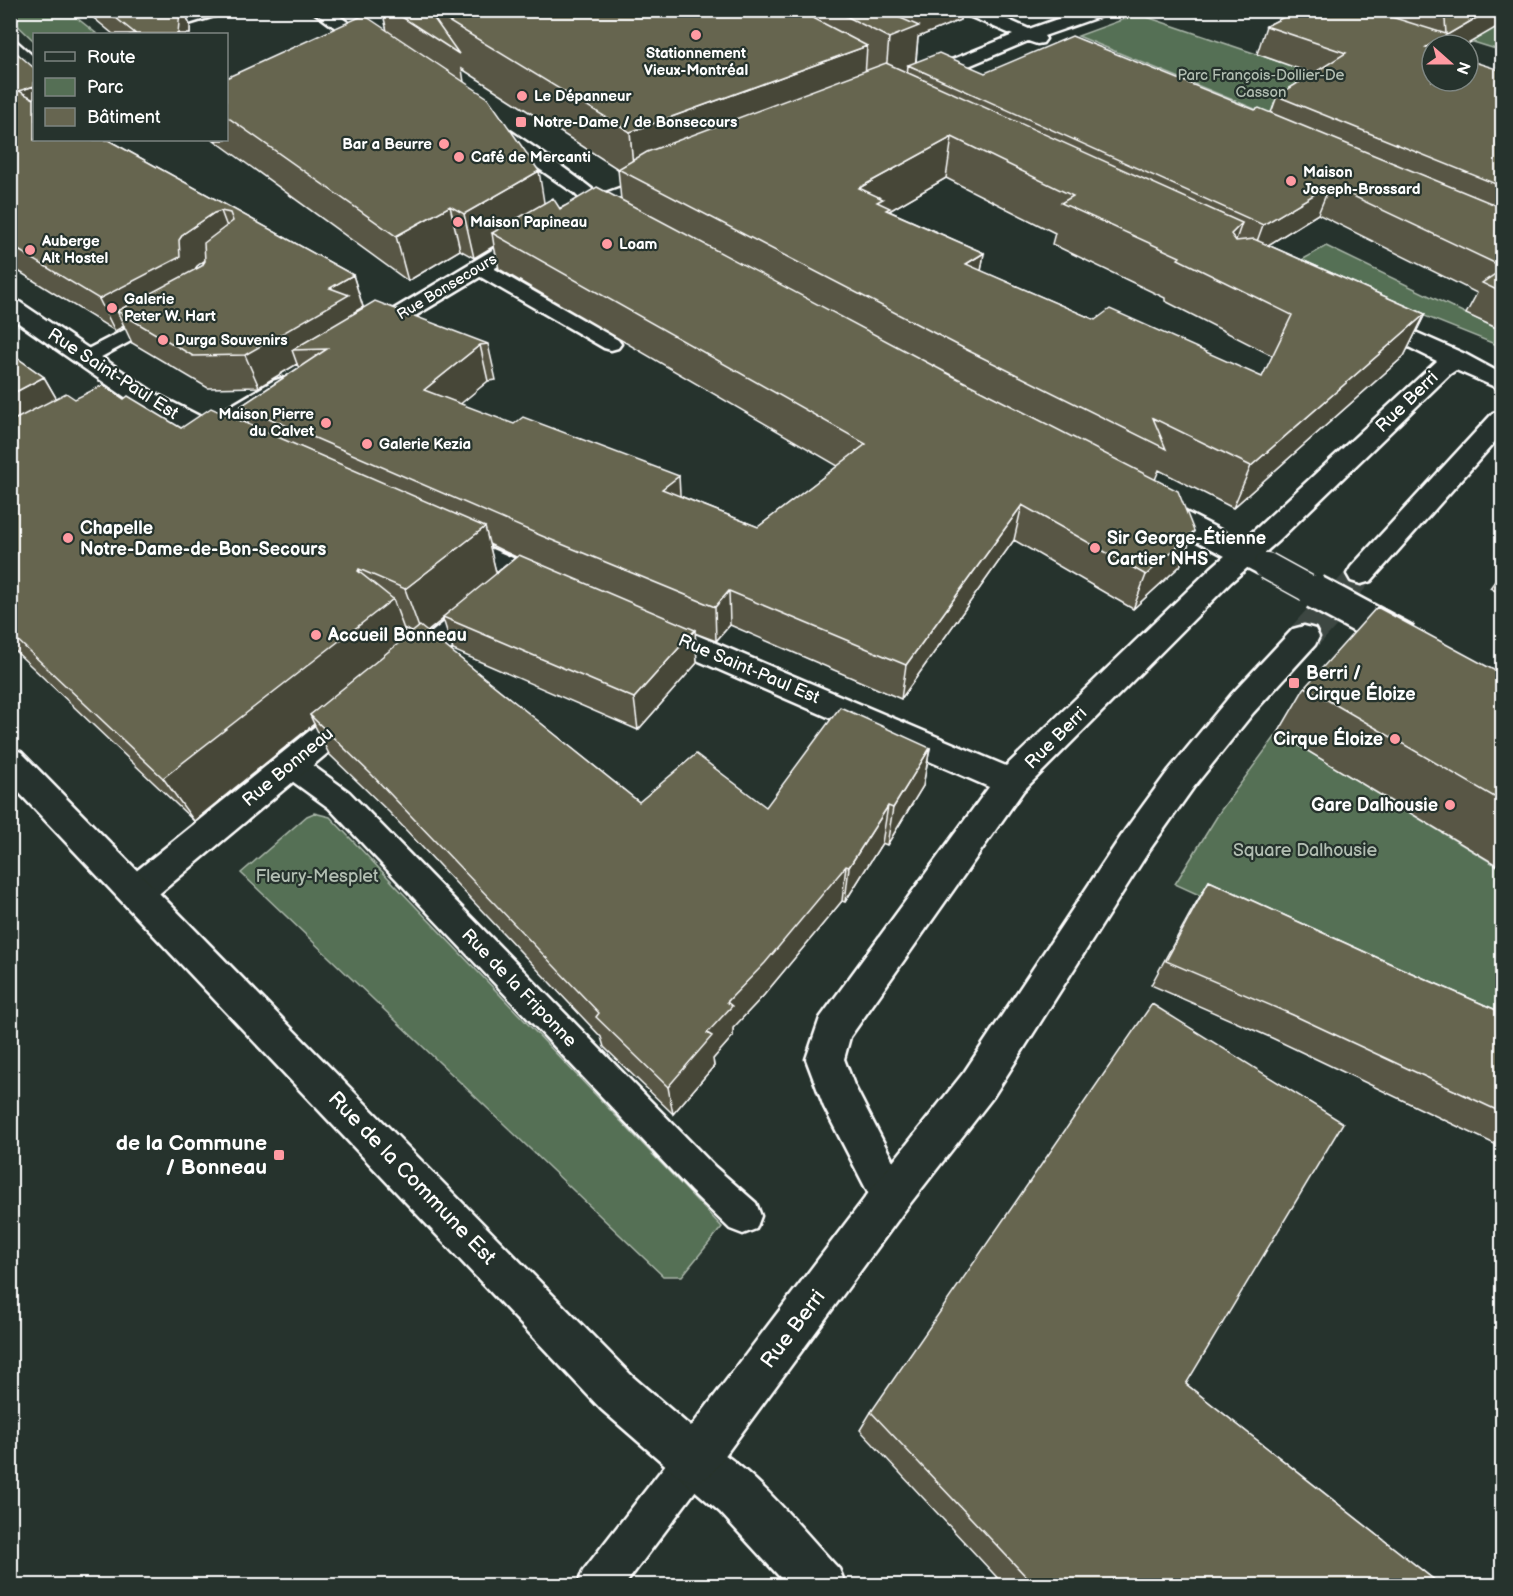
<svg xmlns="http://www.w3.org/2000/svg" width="1513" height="1596" viewBox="0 0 1513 1596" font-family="'Balsamiq Sans',sans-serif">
  <rect width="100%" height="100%" fill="#26332d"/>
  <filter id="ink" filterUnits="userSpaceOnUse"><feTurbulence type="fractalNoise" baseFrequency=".0167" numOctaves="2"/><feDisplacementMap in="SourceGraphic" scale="12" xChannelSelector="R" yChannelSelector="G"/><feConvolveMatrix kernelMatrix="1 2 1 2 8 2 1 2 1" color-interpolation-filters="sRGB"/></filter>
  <g filter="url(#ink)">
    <!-- green -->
    <path fill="#556f55" stroke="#aab7aa" stroke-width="1.5" d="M11,10L68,11L97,34H34V41L11,19Z
      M1374,11H1502V51Z
      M1138,14L1280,62L1384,65L1304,91L1267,114L1078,36Z
      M1326,246L1502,331V343L1497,345L1295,264Z
      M1278,733L1502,869V1033L1175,884L1221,810Z
      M314,813L330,817L722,1227L682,1276H663L241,873L307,816Z"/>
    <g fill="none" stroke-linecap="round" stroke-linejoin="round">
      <!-- secondary-tunnel-far1 -->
      <path stroke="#3c4742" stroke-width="26" stroke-dasharray="26 13" stroke-linecap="butt" d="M1343,594L1361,574"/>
      <!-- secondary-tunnel -->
      <path stroke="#3c4742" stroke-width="33" stroke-dasharray="33 16" stroke-linecap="butt" d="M1304,637L1345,592"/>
      <!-- lane casing -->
      <g stroke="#fff" stroke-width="5">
        <path id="lane" d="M479,262L486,264L618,340L621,344L618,348L611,350L604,348L472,272L469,268L472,264Z
          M161,311L168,313L171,317L168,321L92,362L85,364L78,362L75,358L78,354Z
          M291,754L301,757L349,792L715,1167L756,1203L761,1216L756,1229L743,1234L730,1229L691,1191L329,808L281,773L277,765L281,757Z
          M694,1440L708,1446L714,1460L708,1474L624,1586H577L583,1571L680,1446Z"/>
      </g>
      <!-- street casing -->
      <g stroke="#fff" stroke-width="5">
        <path id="street" d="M196,10H223L221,14L156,34H131L134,30Z
          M962,10H986L1029,29L1083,10H1109L1107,14L1044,36L1046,39L1043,43L1037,44L1028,41L928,83H914L912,79L914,75L1013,35L964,14Z
          M10,40L16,41L34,57V71L27,70L10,55Z
          M663,172L670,174L673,178L670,182L575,220L375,340L367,342L359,340L355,335L359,330L559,210Z
          M10,299L18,301L156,394L207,420L273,381L282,378L291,381L294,386L291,391L227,431L239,437L243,443L239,449L230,451L221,449L138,406L10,317Z
          M1372,313L1465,354L1502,374V390L1456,370L1450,374L1278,541L1231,582L1023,791L850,1037L844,1059L854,1085L911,1196L905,1210L891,1216L877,1210L824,1107L806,1059L820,1018L989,787L646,638L641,630L646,622L656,619L666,622L1006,766L1211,568L1258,527L1437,361L1364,325L1360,320L1364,315Z
          M452,532L555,576L559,583L555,590L545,593L442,549L438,542L442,535Z
          M482,596L492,600L497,607L492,614L418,677L407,680L396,677L392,669L396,661L472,600Z
          M355,700L366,703L371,712L366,721L148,903L136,907L124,903L119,892L124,881L344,703Z
          M694,1437C747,1459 799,1527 839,1569L846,1586H788L720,1512L678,1476L671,1460L678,1444Z"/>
      </g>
      <!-- secondary casing -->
      <g stroke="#fff" stroke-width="5">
        <path id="secondary" d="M311,10H331L386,50L383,54H371Z
          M487,118L494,120C535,148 577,175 615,208C621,213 628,215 633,222L630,227L622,228L603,221L574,193L480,128L477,124L480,120Z
          M1502,411V434L1371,581L1361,584L1351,581L1347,574L1351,567L1493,413Z
          M1154,498L1164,501L1277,559L1281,566L1277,573L1267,576L1257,573L1144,513L1140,507L1144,501Z
          M1304,626L1315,629L1319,637L1315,645L1253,713L1193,788L1150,849L993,1097L905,1210L710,1476L694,1483L678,1476L601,1409L10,783V748L21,752L633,1377L691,1427L877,1182L965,1071L1126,829L1169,770L1231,695L1293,629Z"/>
      </g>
      <!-- lane -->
      <use href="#lane" fill="#26332d" fill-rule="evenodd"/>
      <!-- street -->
      <use href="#street" fill="#26332d" fill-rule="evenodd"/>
      <!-- secondary -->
      <use href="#secondary" fill="#26332d" fill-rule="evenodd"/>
      <!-- secondary-bridge-far1 casing -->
      <g stroke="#fff" stroke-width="29" stroke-linecap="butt">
        <path id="secondary-bridge-far1" d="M1267,566L1318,594"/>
      </g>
      <!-- secondary-bridge casing -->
      <g stroke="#fff" stroke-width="38" stroke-linecap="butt">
        <path id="secondary-bridge" d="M1315,592L1406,641"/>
      </g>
      <!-- secondary-bridge-far1 -->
      <use href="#secondary-bridge-far1" stroke="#26332d" stroke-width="26"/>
      <!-- secondary-bridge -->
      <use href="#secondary-bridge" stroke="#26332d" stroke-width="33"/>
    </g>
    <!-- wall -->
    <path fill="#585745" stroke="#fff" stroke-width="1.5" fill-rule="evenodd" d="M84,10H187L185,11L190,26V34H113Z
      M382,10H961L960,20L918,37L916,62L985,73L1271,113L1277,96L1313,74L1257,54L1266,26L1298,10H1503V14L1497,27L1432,45V81L1503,71V331L1466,314L1477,293L1318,214L1268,245L1425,314L1404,356L1233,508L1159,470L1155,480L1194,531L1180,566L1133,609L1014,540L901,699L730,625L716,641L695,633L697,663L638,730L453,650L443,619L427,632L639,802L766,807L930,748L923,786L887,845L882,843L845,902L842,901L764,995L733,1028V1036L713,1059L714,1066L673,1114L604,1047L601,1037L389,812L329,754L314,724L194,821L11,647L10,648V353L44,377L56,398L75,399H124L181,428L249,425L241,406L299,368L297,364L259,387L208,388L132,343L124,326L115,331L10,266V47L34,140H108L353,275L363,307L354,312L355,313L488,344L496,380L488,381L460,404L680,496L758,527L838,466L499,269L494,246L474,258L460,250L408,281L214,140H226V78L387,31ZM462,69L618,169L621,200L560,209L544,203L464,82ZM946,178L1055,233L1052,244L1165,298V301L1273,356L1262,377L1095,320L981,271L984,253L889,211ZM205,260L202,266L194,270L197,266ZM489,544L516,557L496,573ZM403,628L412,632L406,637Z
      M1503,570V595L1490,588Z
      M1503,675V869L1278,733L1305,687Z
      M1209,881L1398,967L1503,1013V1148L1272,1038L1151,985L1193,908Z
      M1186,1384L1442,1586H1005L860,1430L871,1412Z"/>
    <!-- shaded-wall -->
    <path fill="#474738" stroke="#fff" stroke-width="1.5" d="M119,10H187L185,11L190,26V34H178Z
      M879,10H961L960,20L918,37L915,68L908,65L907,75L885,84L889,38Z
      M1490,10H1503V14L1497,27L1466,45H1432V65L1426,47Z
      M867,46L864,92L634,177L630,132Z
      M34,86V121L19,91Z
      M952,137L946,178L889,211L873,243L859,188Z
      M539,171L546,215L492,233L494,246L474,258L464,214Z
      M1330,185L1318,214L1252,255L1263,225Z
      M450,206L460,250L408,281L396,236Z
      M221,211L233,243L226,245L197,266L193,272L117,311L124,326L115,331L99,299L179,240L183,234L214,213Z
      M1242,223L1227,265L1231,234Z
      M984,253L977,295L966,264Z
      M353,275L363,307L354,312L359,327L292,350L297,364L259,387L245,355L330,288Z
      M1425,314L1404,356L1233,508L1251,466Z
      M480,345L488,381L434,426L424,390Z
      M44,377L73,427L10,460V395Z
      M679,476L681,512L662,489Z
      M1022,505L1014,540L901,699L906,665Z
      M485,527L497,576L443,617V619L422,636L405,589Z
      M1194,531L1180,566L1133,609L1146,575Z
      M359,569L375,612L393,599L410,646L310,715L314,724L194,821L163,778Z
      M729,591L730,625L716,641L715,607Z
      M695,630L697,663L638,730L634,698Z
      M930,748L923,786L887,845L893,808Z
      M888,806L882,843L845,902L849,867Z
      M846,866L842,901L764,995L733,1028V1036L713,1059L714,1066L673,1114L668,1087L707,1033L727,1002Z"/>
    <!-- building -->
    <path fill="#666550" stroke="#fff" stroke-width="1.5" fill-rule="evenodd" d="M106,10H180L178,34H136Z
      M391,10H428L459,54Z
      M430,10H798L867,46L630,132Z
      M834,10H882L919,26L889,38Z
      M1298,10H1369L1446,34L1445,19L1418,10H1490L1426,47L1432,48V81H1468V60L1503,71V187L1277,96L1346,53L1266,26Z
      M364,15L488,98L539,171L464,214L450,206L396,236L226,116V78Z
      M1072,36L1255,110L1259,108L1503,208V267L1330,185L1263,225L908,65L939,53L985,73Z
      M10,47L34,68V86L19,91L34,99V140H108L353,275L330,288L349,295L245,355L193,356L117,311L202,266L205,261L204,243L233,221L230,213L221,211L214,213L183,234L179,240L180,257L99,299L10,245Z
      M886,63L1242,223L1231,234L1236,241L1254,239L1425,314L1251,466L1153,418L1166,449L967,350L618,169L647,152ZM952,137L1073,196L1061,203L1180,257L1178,259L1292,315L1262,377L1110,309L1095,320L966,264L984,253L886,210L890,208L877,202L883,199L859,188Z
      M597,187L945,372L1178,491L1194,531L1146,575L1022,505L906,665L729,591L715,607L542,536L241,406L327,349L292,350L375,301L488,344L480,345L424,390L514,424L523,417L679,476L662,489L758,527L866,444L492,233L553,198L560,209Z
      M1503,269V293L1482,283Z
      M10,353L44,377L10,395Z
      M103,385L124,399L128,396L181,428L211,408L485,527L405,589L359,569L358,571L393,599L163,778L10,633V422L66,393L75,399Z
      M519,555L695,630L634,698L443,617Z
      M1377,607L1503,675V802L1305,687Z
      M420,626L639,802L696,754L766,807L840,707L930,748L893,808L888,806L849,867L846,866L765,963L727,1002L732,1006L707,1033L712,1036L668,1087L596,1017L599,1013L372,775L310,715Z
      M1209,881L1398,967L1503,1013V1113L1293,1015L1166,961Z
      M1152,1004L1343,1123L1186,1384L1442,1586H1035L871,1412Z"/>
  </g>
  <!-- markers -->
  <g fill="#ff9aa2" stroke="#26332d" stroke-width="2">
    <circle cx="696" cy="35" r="6"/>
    <circle cx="522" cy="96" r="6"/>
    <rect x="515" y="116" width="12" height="12" rx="3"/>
    <circle cx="444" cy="144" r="6"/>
    <circle cx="459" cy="157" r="6"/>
    <circle cx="1291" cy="181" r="6"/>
    <circle cx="458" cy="222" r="6"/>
    <circle cx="607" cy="244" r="6"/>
    <circle cx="30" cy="250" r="6"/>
    <circle cx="112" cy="308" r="6"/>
    <circle cx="163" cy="340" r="6"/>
    <circle cx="326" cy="423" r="6"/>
    <circle cx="367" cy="444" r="6"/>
    <circle cx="68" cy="538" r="6"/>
    <circle cx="1095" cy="548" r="6"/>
    <circle cx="316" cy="635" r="6"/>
    <rect x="1288" y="677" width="12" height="12" rx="3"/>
    <circle cx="1395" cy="739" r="6"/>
    <circle cx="1450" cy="805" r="6"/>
    <rect x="273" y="1149" width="12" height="12" rx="3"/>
  </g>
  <g text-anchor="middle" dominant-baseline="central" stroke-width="4.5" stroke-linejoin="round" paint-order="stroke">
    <!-- far-poi labels -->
    <g font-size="15" font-weight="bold" fill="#fff" stroke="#26332d" text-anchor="start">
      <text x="696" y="53" text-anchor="middle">Stationnement<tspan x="696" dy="17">Vieux-Montréal</tspan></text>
      <text x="534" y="96">Le Dépanneur</text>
      <text x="533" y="122">Notre-Dame / de Bonsecours</text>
      <text x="432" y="144" text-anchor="end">Bar a Beurre</text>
      <text x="471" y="157">Café de Mercanti</text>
      <text x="1303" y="172">Maison<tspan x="1303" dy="17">Joseph-Brossard</tspan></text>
      <text x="470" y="222">Maison Papineau</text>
      <text x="42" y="241">Auberge<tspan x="42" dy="17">Alt Hostel</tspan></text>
      <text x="619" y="244">Loam</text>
      <text x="124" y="299">Galerie<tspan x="124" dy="17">Peter W. Hart</tspan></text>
      <text x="175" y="340">Durga Souvenirs</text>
      <text x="314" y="414" text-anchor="end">Maison Pierre<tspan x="314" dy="17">du Calvet</tspan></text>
      <text x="379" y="444">Galerie Kezia</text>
    </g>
    <!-- far-park labels -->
    <g font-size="15" fill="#b2beb2" stroke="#26332d">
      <text x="1261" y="75">Parc François-Dollier-De<tspan x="1261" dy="17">Casson</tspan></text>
    </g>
    <!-- far-street labels -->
    <g font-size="15" fill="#fff" stroke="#26332d">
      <text transform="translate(447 287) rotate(-31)">Rue Bonsecours</text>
    </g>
    <!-- street labels -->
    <g font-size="18" fill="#fff" stroke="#26332d">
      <text transform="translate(113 374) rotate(33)">Rue Saint-Paul Est</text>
      <text transform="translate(1407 402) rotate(-44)">Rue Berri</text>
      <text transform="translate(749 669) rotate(23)">Rue Saint-Paul Est</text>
      <text transform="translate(1056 738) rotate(-45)">Rue Berri</text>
      <text transform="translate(288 767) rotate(-40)">Rue Bonneau</text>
      <text transform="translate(519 988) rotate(46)">Rue de la Friponne</text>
    </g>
    <!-- poi labels -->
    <g font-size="18" font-weight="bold" fill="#fff" stroke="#26332d" text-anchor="start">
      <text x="80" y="528">Chapelle<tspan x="80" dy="21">Notre-Dame-de-Bon-Secours</tspan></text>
      <text x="1107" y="538">Sir George-Étienne<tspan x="1107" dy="21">Cartier NHS</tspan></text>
      <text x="328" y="635">Accueil Bonneau</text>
      <text x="1306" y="673">Berri /<tspan x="1306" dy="21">Cirque Éloize</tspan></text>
      <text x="1383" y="739" text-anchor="end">Cirque Éloize</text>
      <text x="1438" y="805" text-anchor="end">Gare Dalhousie</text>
    </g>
    <!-- park labels -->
    <g font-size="18" fill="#b2beb2" stroke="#26332d">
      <text x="1305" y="850">Square Dalhousie</text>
      <text x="317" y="876">Fleury-Mesplet</text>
    </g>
    <!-- near-poi labels -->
    <g font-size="21" font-weight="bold" fill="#fff" stroke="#26332d" text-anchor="end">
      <text x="267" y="1143">de la Commune<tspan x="267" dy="24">/ Bonneau</tspan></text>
    </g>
    <!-- near-street labels -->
    <g font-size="21" fill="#fff" stroke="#26332d">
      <text transform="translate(412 1178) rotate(46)">Rue de la Commune Est</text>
      <text transform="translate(793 1329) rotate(-53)">Rue Berri</text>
    </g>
  </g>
  <!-- margin -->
  <rect width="1513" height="1596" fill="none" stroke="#26332d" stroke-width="36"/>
  <rect x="18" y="18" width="1477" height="1560" fill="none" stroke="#fff" stroke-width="2" filter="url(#ink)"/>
  <!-- legend -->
  <rect x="33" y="33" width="195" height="108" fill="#26332d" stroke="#7d8581" stroke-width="1.5"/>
  <rect x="45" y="52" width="30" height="9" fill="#26332d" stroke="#7d8581" stroke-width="1.5"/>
  <text x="87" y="63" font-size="18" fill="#ffffff">Route</text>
  <rect x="45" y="78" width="30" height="18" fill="#556f55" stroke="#7d8581" stroke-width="1.5"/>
  <text x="87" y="93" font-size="18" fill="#ffffff">Parc</text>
  <rect x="45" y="108" width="30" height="18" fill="#666550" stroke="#7d8581" stroke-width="1.5"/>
  <text x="87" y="123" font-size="18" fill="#ffffff">Bâtiment</text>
  <!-- north arrow -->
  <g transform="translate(1450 63) rotate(111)"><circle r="28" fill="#26332d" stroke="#7d8581" stroke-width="1.5"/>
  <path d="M0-4.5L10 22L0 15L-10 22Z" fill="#ff9aa2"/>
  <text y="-9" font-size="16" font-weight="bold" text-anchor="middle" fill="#ffffff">N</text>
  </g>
</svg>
